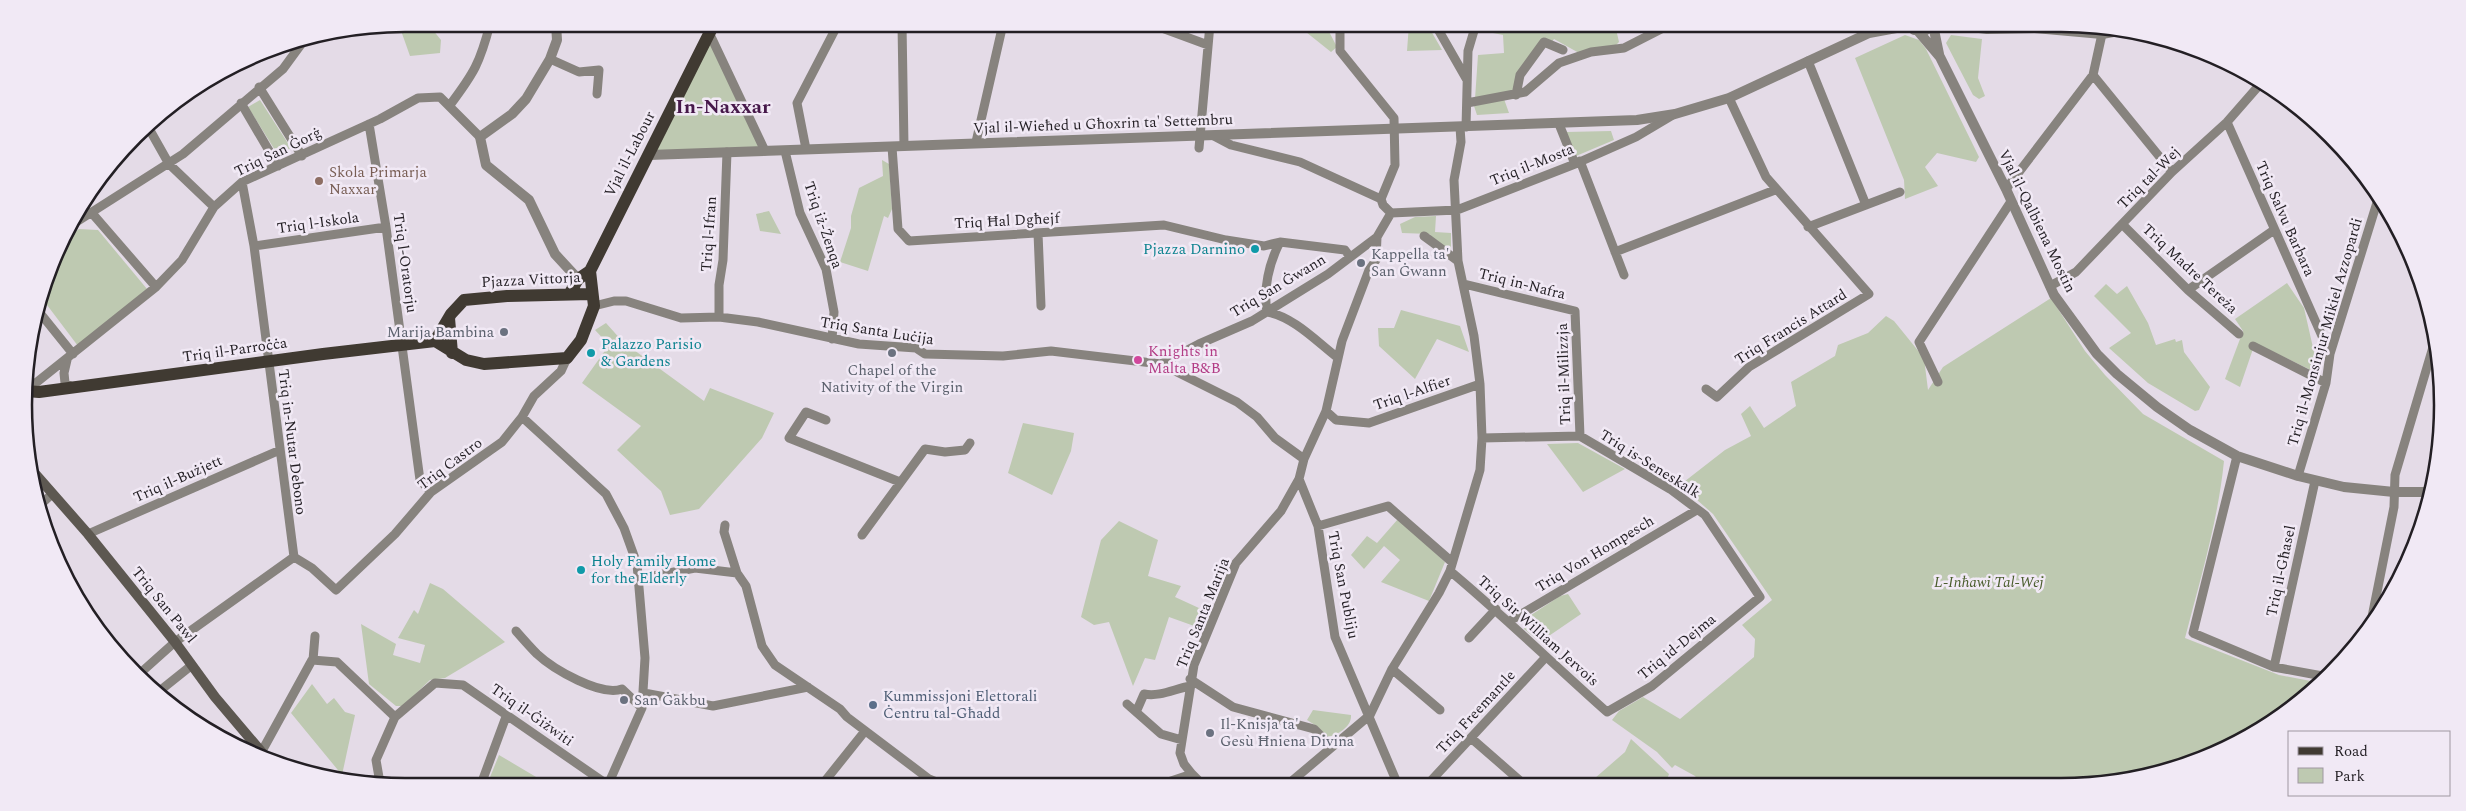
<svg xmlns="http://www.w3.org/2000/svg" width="2466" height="811" viewBox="0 0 2466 811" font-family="Spectral,serif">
  <rect width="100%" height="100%" fill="#e4dbe7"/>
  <!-- green -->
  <path fill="#bec9b1" d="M428,24L441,40L440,53L410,56L399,25Z
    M1296,24H1325L1337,47L1331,52Z
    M1409,24H1427L1442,50L1407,51Z
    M1485,24H1630L1616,29L1619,42L1614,47L1579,53L1554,39L1552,42L1541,41L1511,93L1475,99L1478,55L1504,53L1503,35L1483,31Z
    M710,33L765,151L649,155Z
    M1905,35L1919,40L1926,49L1979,157L1976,162L1937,153L1925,167L1938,186L1905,199L1904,180L1855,58Z
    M1951,35L1982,39L1978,78L1985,96L1979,99L1973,95L1946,43Z
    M1504,99L1509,113L1477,115L1474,106Z
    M260,100L291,148L278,155L248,107Z
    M1611,131L1614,140L1576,156L1566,132Z
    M882,160L889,164L892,209L888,218L884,216L868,271L840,262L851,228V216L859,188L883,176Z
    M769,211L781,234L760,231L756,214Z
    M1436,216L1435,232L1451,233V250L1432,240L1430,234L1402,233L1400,224L1415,217Z
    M79,229L98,230L147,289L78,346L44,301L62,242Z
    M2287,283L2304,308L2319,374L2255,343L2240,387L2225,379L2243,331L2235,319Z
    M2106,284L2117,294L2127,286L2148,323L2156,345L2175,339L2176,342L2182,340L2184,352L2210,387L2199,410L2195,411L2148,383L2109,348L2131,333L2094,296Z
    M2051,298L2085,351L2105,375L2143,414L2224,461C2218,521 2200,580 2185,638L2279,675L2321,683L2230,748L2111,784L1702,785L1695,776L1675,765L1672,768L1657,752L1612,720L1619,711L1643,697L1680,719L1754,657L1755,639L1742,625L1772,600L1713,514L1680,485L1725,450L1751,436L1741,414L1750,406L1764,428L1796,406L1791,382L1835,356L1838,345L1868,333L1886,316L1894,321L1924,358L1928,390L1943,367Z
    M1401,310L1460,326L1469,352L1437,339L1415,379L1379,346L1378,328H1394Z
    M606,323L623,342L704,401L710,388L774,413L762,438L699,509L670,515L661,491L617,450L641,426L582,383L609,345L595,330Z
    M1023,423L1074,433L1071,451L1052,495L1008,473Z
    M1578,443L1625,469L1583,492L1547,444Z
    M1398,519L1445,562L1429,601L1381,582L1400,560L1384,546L1364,569L1351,555L1367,536L1377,543Z
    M1119,521L1158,540L1148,576L1181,586L1175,597L1212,614L1207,627L1198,623L1197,627L1169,617L1155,660L1145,658L1133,686L1109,622L1094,625L1081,617L1101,540Z
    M430,583L443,589L505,642L445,678L430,680L403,706H396L369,684L361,624L396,644L393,655L420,663L425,645L398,638L414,610L418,614Z
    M1568,594L1581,614L1540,642L1524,629L1525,619L1560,596Z
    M312,684L327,704L334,698L345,712L355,715L342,775L291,713Z
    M1313,710L1351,715C1352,727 1337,735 1327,737L1318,727L1307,720Z
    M1631,739L1669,774L1665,785H1587L1625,752Z
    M499,755L553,787H486Z"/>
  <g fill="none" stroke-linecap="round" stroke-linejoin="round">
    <!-- minor -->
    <path stroke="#87837e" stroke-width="9" d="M705,24L765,151
      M902,24L904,146
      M1151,24L1208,45
      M1344,24L1340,27V51L1394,118L1395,165L1381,199
      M1435,24L1467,80
      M550,59L579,72L599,70L597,94
      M1808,61L1866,205
      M2093,75L2172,172
      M259,87L302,156
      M1516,95L1520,75L1544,42L1563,50
      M241,103L278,166
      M1467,103L1525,92L1559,63L1591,52L1624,48L1671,24
      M450,105C474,73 480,63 490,24
      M2227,122L2330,354
      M369,124L386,227L420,480L431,492
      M1559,124L1575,164
      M147,125L169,164L214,207
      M1466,127L1468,51L1476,24
      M1214,136L1231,145L1300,162L1381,199L1383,205L1391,213
      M976,142L1003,24
      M892,147L898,229L909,241L1164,225L1226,240L1264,246L1280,242L1345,250L1350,257
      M1199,148L1210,24
      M806,149L797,103L838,24
      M785,151L800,213L826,269L834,312L832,339
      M1580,161L1624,275
      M242,182L254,246L294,557
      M2006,189L2093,75L2102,34
      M91,212L156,287
      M1391,213L1457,210L1575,164L1636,137L1673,115
      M2122,224L2188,290L2239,334
      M70,226L183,154L283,69L305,39
      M1808,227L1900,192
      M1038,233L1041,306
      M1424,236L1458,261
      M254,246L386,227
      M1615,252L1775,190
      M1464,284L1575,311L1580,436
      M2050,286L2076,272L2172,172L2227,122L2262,82
      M2188,290L2274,230
      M594,306L614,301H626L681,318L719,317L758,322L859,344L916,348L925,354L1003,356L1051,351L1161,364L1237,402L1257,417L1275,438L1304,459
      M1267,312C1294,317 1317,342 1338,358
      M1267,312C1263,289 1269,263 1280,242
      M40,313L73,354
      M719,317V285L723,260L727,152
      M2253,346L2326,383
      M67,360L64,373L65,383L74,388
      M1161,364L1199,344L1252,321L1328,274L1377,237
      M1938,382L1919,342L2010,203
      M1706,389L1717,397L1749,367L1869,294L1766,177L1729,98
      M27,390L156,287L182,260L214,207L242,182L380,119L418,98L440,97L480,137
      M1326,411L1336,420L1369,423L1480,384
      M522,417L606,494L624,528L637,564L645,658L642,708L607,787
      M826,420L806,412L789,438L900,482
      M2237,456L2193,633L2274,667L2328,677
      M2298,476L2326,383L2330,354L2379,196
      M1299,479L1318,526L1335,637L1398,785
      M38,507L52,494
      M725,525L724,532L737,573L746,586L762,646L775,665L840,709L847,717L929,779L946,786
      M1318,526L1388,506L1452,562
      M88,534L280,450
      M862,535L925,449L945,452L965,450L970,443
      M294,557L312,568L336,590L395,534L431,492L502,442L522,417L534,396L561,371L567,358
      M1450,571C1504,616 1554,665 1607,712L1652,686L1760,597L1705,515L1670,489L1580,436L1482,438
      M638,579L695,568L737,573
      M1508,622L1697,510
      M2371,622L2394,507L2395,475L2436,337
      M516,631C523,639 530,647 537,654C553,669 601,697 622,689L642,708
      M1469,638L1496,609
      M313,660L315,636
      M2274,667L2315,481
      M1392,669L1440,710
      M137,676L175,642L294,557
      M1190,679L1233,707L1314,729L1332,747
      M157,693L192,665
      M644,693L713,706L808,687
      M1127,704L1161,734L1182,740
      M1137,710L1144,694C1160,697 1174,689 1190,686
      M1471,738L1525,785
      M262,751L312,660L337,662L395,717
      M1192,774L1184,764L1180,753L1194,665L1236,563L1281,511L1299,479L1304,459L1326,411L1342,341L1369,270L1376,260L1377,237L1391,213
      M380,783L376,760L395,717L435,683L463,685L608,785
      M1427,785L1545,658
      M821,786L865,731
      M1156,786L1192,774L1204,786
      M1286,786L1370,715L1392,669L1439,593L1450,571L1480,470L1482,438L1480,384L1474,336L1458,261L1454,180L1461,142L1460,127
      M480,787L507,714"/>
    <!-- tertiary -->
    <path stroke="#87837e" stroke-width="10" d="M556,24L557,40L550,59L526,99L512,114L480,137L486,165L529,200L555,254L578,279
      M1949,24L1987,29L2035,28L2102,34L2124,30
      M1933,25L1939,54
      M1914,30H1926L1934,24
      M1918,31L1940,57L2006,189L2054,295L2097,354L2117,374L2157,407L2190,430L2237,456L2298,476L2344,487L2394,492H2430
      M649,155L1637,120L1675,114L1729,98L1869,33L1907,26"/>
    <!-- secondary -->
    <path stroke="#5d5851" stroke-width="10" d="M31,469L88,534L175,642L215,697L270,762"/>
    <!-- primary -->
    <path stroke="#403a32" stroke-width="12" d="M570,293L578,279L590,271L714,24
      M449,318L452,353
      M435,341L466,360L484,364L567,358L581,340L594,306L590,271
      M435,341L451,314L464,300L507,296L591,294
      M26,391L39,392L323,354L435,341"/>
  </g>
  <!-- markers -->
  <circle fill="#8d6e63" stroke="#f1e9f5" stroke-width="2" cx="319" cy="181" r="5"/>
  <g fill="#0f9aa8" stroke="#f1e9f5" stroke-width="2">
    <circle cx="1255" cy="249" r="5"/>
    <circle cx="591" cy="353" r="5"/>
    <circle cx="581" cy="570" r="5"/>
  </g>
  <g fill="#6b7280" stroke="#f1e9f5" stroke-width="2">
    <circle cx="1361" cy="263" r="5"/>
    <circle cx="504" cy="332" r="5"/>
    <circle cx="892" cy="353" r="5"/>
    <circle cx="624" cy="700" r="5"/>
    <circle cx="1210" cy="733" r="5"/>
  </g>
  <circle fill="#d1479c" stroke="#f1e9f5" stroke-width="2" cx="1138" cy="360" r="5"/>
  <circle fill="#5c6f8a" stroke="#f1e9f5" stroke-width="2" cx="873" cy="705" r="5"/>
  <g text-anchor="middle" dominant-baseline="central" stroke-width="5" stroke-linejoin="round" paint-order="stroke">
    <!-- street labels -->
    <g font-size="15" fill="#231f24" stroke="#f1e9f5">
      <text transform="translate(1103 124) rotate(-2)">Vjal il-Wieħed u Għoxrin ta' Settembru</text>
      <text transform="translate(278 152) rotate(-26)">Triq San Ġorġ</text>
      <text transform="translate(630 154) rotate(-63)">Vjal il-Labour</text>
      <text transform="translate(1532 165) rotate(-22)">Triq il-Mosta</text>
      <text transform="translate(2149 178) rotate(-45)">Triq tal-Wej</text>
      <text transform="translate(2285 219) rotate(66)">Triq Salvu Barbara</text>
      <text transform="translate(1007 221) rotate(-3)">Triq Ħal Dgħejf</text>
      <text transform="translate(2037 221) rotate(64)">Vjal il-Qalbiena Mostin</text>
      <text transform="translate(318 223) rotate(-8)">Triq l-Iskola</text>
      <text transform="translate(823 225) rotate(71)">Triq iż-Żenqa</text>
      <text transform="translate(709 234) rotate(-86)">Triq l-Ifran</text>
      <text transform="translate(405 263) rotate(82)">Triq l-Oratorju</text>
      <text transform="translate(2190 269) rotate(43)">Triq Madre Tereża</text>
      <text transform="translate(531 280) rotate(-3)">Pjazza Vittorja</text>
      <text transform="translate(1522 284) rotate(14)">Triq in-Nafra</text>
      <text transform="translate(1278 286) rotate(-31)">Triq San Ġwann</text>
      <text transform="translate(1791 327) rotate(-32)">Triq Francis Attard</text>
      <text transform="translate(877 331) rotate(9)">Triq Santa Luċija</text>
      <text transform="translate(2325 332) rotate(-74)">Triq il-Monsinjur Mikiel Azzopardi</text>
      <text transform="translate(235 350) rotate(-8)">Triq il-Parroċċa</text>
      <text transform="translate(1564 374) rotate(-92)">Triq il-Milizzja</text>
      <text transform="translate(1412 393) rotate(-19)">Triq l-Alfier</text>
      <text transform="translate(292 442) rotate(83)">Triq in-Nutar Debono</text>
      <text transform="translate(450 464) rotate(-37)">Triq Castro</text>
      <text transform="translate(1650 464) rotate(32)">Triq is-Seneskalk</text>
      <text transform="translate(178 479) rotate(-24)">Triq il-Bużjett</text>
      <text transform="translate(1595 554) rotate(-31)">Triq Von Hompesch</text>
      <text transform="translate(2281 571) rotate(-78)">Triq il-Għasel</text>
      <text transform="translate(1343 585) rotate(79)">Triq San Publiju</text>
      <text transform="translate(164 605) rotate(51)">Triq San Pawl</text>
      <text transform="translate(1203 613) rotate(-68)">Triq Santa Marija</text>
      <text transform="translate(1538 631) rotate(42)">Triq Sir William Jervois</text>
      <text transform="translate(1677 647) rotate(-39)">Triq id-Dejma</text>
      <text transform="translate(1476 712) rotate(-47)">Triq Freemantle</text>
      <text transform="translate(532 715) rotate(35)">Triq il-Ġiżwiti</text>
    </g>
    <!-- education labels -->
    <g font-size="15" fill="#785e54" stroke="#f1e9f5" text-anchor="start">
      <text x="329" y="172">Skola Primarja<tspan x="329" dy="17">Naxxar</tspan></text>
    </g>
    <!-- culture labels -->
    <g font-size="15" fill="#0d838f" stroke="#f1e9f5" text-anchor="start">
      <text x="1245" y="249" text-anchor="end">Pjazza Darnino</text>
      <text x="601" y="344">Palazzo Parisio<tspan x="601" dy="17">&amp; Gardens</tspan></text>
      <text x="591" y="561">Holy Family Home<tspan x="591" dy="17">for the Elderly</tspan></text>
    </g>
    <!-- worship labels -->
    <g font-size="15" fill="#5b616d" stroke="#f1e9f5" text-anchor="start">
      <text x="1371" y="254">Kappella ta'<tspan x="1371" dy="17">San Ġwann</tspan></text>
      <text x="494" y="332" text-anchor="end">Marija Bambina</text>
      <text x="892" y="370" text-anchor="middle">Chapel of the<tspan x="892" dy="17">Nativity of the Virgin</tspan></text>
      <text x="634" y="700">San Ġakbu</text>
      <text x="1220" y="724">Il-Knisja ta'<tspan x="1220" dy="17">Gesù Ħniena Divina</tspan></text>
    </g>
    <!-- hotel labels -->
    <g font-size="15" fill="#b23c85" stroke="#f1e9f5" text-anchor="start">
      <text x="1148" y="351">Knights in<tspan x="1148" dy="17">Malta B&amp;B</tspan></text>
    </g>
    <!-- park labels -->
    <g font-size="15" font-style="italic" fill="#4a5d2d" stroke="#f1e9f5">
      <text x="1989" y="582">L-Inħawi Tal-Wej</text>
    </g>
    <!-- service labels -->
    <g font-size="15" fill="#4e5e75" stroke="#f1e9f5" text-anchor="start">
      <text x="883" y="696">Kummissjoni Elettorali<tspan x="883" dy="17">Ċentru tal-Għadd</tspan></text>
    </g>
    <!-- district labels -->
    <g font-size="20" font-weight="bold" fill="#46184a" stroke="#f1e9f5">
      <text x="723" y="107">In-Naxxar</text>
    </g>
  </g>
  <!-- crop -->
  <path d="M0 0H2466V811H0ZM405 32H2061A373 373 0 0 1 2434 405V405A373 373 0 0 1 2061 778H405A373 373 0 0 1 32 405V405A373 373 0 0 1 405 32Z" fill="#f1e9f5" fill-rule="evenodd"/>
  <path fill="none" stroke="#231f24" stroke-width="2.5" d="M405 32H2061A373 373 0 0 1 2434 405V405A373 373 0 0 1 2061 778H405A373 373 0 0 1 32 405V405A373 373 0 0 1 405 32Z"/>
  <!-- legend -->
  <rect x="2288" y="731" width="162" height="65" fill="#f1e9f5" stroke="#9f98a1"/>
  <rect x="2298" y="747" width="25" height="8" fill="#403a32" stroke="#9f98a1"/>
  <text x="2334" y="756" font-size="15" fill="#231f24">Road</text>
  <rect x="2298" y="768" width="25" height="15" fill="#bec9b1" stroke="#9f98a1"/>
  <text x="2334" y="781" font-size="15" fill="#231f24">Park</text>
</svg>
